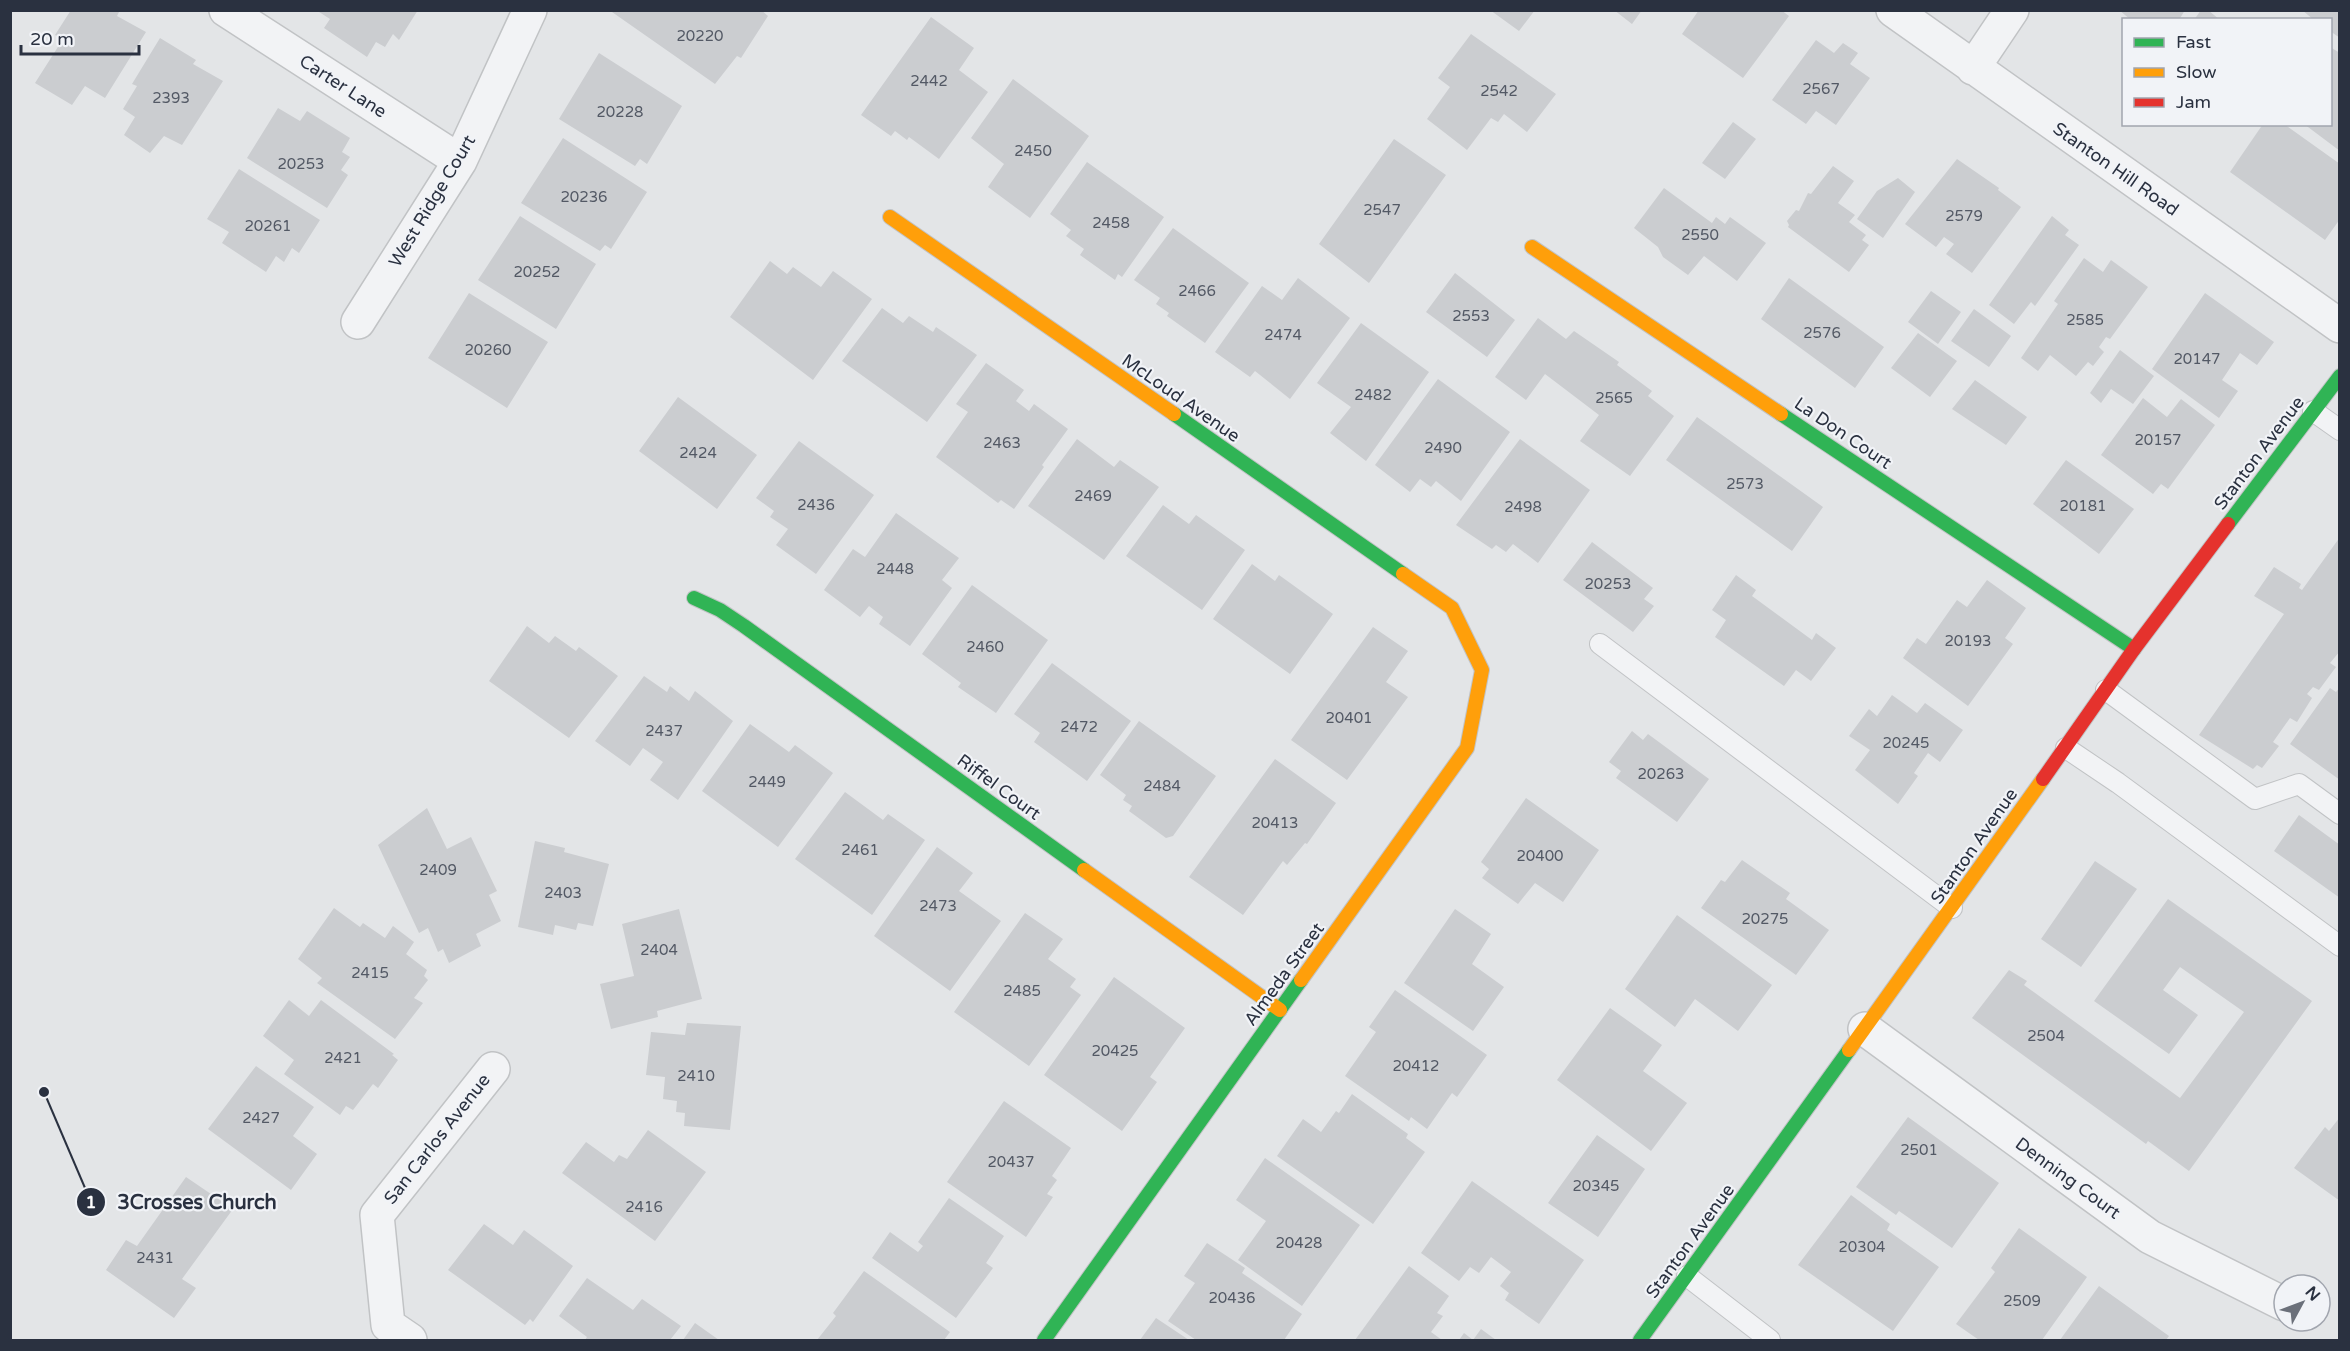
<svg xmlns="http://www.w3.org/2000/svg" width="2350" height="1351" viewBox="0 0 2350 1351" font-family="'Varela Round',sans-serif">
  <rect width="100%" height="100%" fill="#e3e5e7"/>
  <!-- building -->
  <path fill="#cbcdd0" d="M71,10H117L119,12L117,16L146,32L105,98L85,86L72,105L35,83L63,39L55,35Z
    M316,10H418L399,40L393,34L385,47L376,42L367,57L324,28L330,19Z
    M613,10H761L768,16L741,58L737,56L715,84L612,12Z
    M1490,10H1535L1519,31Z
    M1614,10H1642L1632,24Z
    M1699,10L1729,12L1781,10L1789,16L1743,78L1682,34Z
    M2119,10H2185L2179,20H2131Z
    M2201,10H2208L2220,20H2194Z
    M2302,10H2340V38L2330,31V20H2314Z
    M931,17L974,48L959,70L988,92L939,159L909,137L907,140L895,131L891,136L861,115Z
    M1471,34L1556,94L1527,132L1504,114L1498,122L1491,118L1467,150L1427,119L1450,87L1438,78Z
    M160,38L196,60L193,64L223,81L182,145L164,136L150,153L124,135L135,117L123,109L137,86L132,84Z
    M1816,40L1834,53L1843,43L1858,53L1850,64L1870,78L1836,125L1816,111L1806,124L1772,100Z
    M2330,47L2340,53V151L2304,124H2330Z
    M599,53L682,106L647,164L640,159L635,166L559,119Z
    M1013,79L1089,136L1030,218L988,187L1004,164L971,138Z
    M278,108L300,121L307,111L350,138L342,152L350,157L341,170L348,175L327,208L247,158Z
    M1733,122L1756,139L1725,179L1702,163Z
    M2263,124H2284L2340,164V219L2325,240L2230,172Z
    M563,138L647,192L611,249L605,245L600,251L521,203Z
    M1394,139L1446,175L1369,283L1319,244Z
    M1957,159L1999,188L1998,190L2021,207L1972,273L1946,254L1954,244L1944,237L1936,247L1905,224Z
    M1087,162L1164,217L1122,277L1118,274L1115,280L1080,255L1084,249L1066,236L1071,230L1050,214Z
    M1833,166L1854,181L1838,203L1855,215L1849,222L1866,235L1862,240L1869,245L1849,272L1788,227L1789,225L1787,221L1796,210L1799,211L1808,193L1811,194Z
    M239,169L320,220L299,253L292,248L284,262L276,256L266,272L222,243L229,232L207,219Z
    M1898,178L1915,192L1883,238L1857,219L1877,191Z
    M1664,188L1712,223L1716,217L1725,224L1730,217L1766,243L1737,281L1704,256L1688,275L1663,257L1658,247L1634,228Z
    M520,216L596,264L556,329L478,280Z
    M2052,216L2069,230L2065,235L2079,245L2035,306L2031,302L2014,324L1989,305Z
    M1173,228L1249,283L1205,343L1167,316L1169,313L1156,304L1160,298L1134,280Z
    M2084,258L2103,272L2111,260L2148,287L2110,339L2106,337L2099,347L2104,352L2093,366L2088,362L2076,376L2050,355L2038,371L2021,358L2058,304L2054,301Z
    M770,261L787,274L793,267L821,287L833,271L872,299L813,380L730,317Z
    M1455,273L1515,320L1487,357L1426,312Z
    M1298,278L1350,318L1290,399L1255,371L1250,377L1215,352L1262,286L1282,300Z
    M1789,278L1884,347L1855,388L1761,319Z
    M1931,291L1961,312L1938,344L1908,322Z
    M469,293L548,342L507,408L428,358Z
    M2205,293L2274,342L2257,365L2240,353L2222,380L2238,391L2219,418L2152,369Z
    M882,308L903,323L909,316L933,332L936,327L977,355L927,422L842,361Z
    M1974,309L2011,336L1989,367L1951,341Z
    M1538,318L1566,339L1574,331L1619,362L1617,365L1652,391L1648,396L1674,416L1630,476L1580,441L1599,415L1545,374L1526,400L1495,377Z
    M1361,323L1429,372L1366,461L1330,433L1351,407L1317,383Z
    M1918,333L1957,361L1930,397L1891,368Z
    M2120,350L2154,376L2133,404L2111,389L2101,403L2090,393Z
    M986,363L1024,390L1016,401L1029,411L1034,404L1068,429L1042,465L1044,467L1014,509L1001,500L998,503L936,457L968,412L956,404Z
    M1438,379L1510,432L1461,501L1436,481L1431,487L1420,479L1410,492L1375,465Z
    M1975,380L2027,417L2006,445L1952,409Z
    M678,397L757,455L717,509L639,451Z
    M2143,398L2167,417L2181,399L2215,425L2168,489L2161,484L2153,494L2101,455Z
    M1697,417L1823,507L1792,551L1666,460Z
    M1077,439L1114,467L1120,460L1159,487L1104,560L1028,506Z
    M1520,439L1590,490L1538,563L1513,544L1506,552L1496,545L1492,549L1456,525Z
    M799,441L874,495L816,574L776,545L788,529L770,517L774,511L756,498Z
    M2066,460L2134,509L2099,554L2033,504Z
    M1163,505L1189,524L1196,515L1245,550L1202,610L1126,556Z
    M896,513L959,558L942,580L952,588L910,646L879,624L883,617L869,606L860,617L824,590L853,549L865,557Z
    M2340,537V651L2330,663L2336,667L2319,690L2313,687L2307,694L2312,698L2297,722L2290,718L2273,742L2279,746L2262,768L2257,765L2253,769L2199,735L2284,614L2254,596L2274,567L2301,584L2299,588L2302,590Z
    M1592,542L1653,588L1644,599L1654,606L1633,632L1563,580Z
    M1252,564L1275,581L1279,575L1333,614L1290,674L1213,619Z
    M1736,575L1756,590L1752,596L1812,640L1816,633L1836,648L1811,681L1796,670L1784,686L1715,637L1726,620L1712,610Z
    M1987,580L2026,608L2005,638L2013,644L1968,706L1903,658L1917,638L1926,644L1957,600L1967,607Z
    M972,585L1048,640L996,713L958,687L961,683L922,654Z
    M527,626L549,643L555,636L576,651L579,647L618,676L569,738L489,681Z
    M1373,627L1408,651L1386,682L1408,697L1347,780L1291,740Z
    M1052,663L1131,721L1087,781L1034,742L1040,733L1014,714Z
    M644,676L667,692L670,686L689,701L695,691L733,721L678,800L650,780L663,762L643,748L630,766L595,741Z
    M2340,687V780L2290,744L2330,688L2336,692Z
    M1892,695L1917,713L1925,703L1963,730L1940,762L1928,753L1914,773L1918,776L1898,804L1855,770L1870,750L1849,736L1869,709L1877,716Z
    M1139,721L1216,776L1173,836L1166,838L1129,811L1132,806L1123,800L1126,795L1100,775Z
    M750,724L789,752L795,745L833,773L778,847L702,791Z
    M1632,731L1643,740L1648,734L1709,779L1677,822L1616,778L1621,771L1609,762Z
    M1275,759L1336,803L1307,844L1305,843L1287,865L1283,861L1243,915L1189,877Z
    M845,792L883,820L888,814L925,840L872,915L795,859Z
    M1526,798L1599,850L1563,902L1535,883L1518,904L1482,878L1489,869L1481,862Z
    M427,808L447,849L471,837L497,891L489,895L501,921L476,934L481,946L449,963L443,949L438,952L428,928L419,933L378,845Z
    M2299,815L2340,845V898L2274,851Z
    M535,841L565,848L564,852L609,864L593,926L578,923L576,930L555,925L553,935L518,927Z
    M937,847L973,873L959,891L1001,921L950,991L874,936Z
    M1742,860L1790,893L1786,899L1829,930L1796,975L1701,908L1721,880L1725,882Z
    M2095,861L2137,889L2081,967L2041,939Z
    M2168,899L2312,1001L2189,1171L2148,1141L2146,1144L1972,1018L2009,970L2027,981L2024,985L2180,1098L2244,1012L2180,967L2163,990L2198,1015L2169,1054L2094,1001Z
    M334,908L360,927L363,923L385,938L393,926L414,942L406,954L427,970L424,976L428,980L414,998L423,1003L395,1039L317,983L322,978L298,959Z
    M679,909L702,999L657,1011L658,1017L611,1029L600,984L634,976L622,924Z
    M1455,909L1491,934L1472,964L1504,987L1473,1031L1404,983Z
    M1025,913L1063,939L1048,959L1076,979L1070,987L1081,995L1029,1066L954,1012Z
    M1677,915L1772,985L1738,1031L1695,999L1675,1027L1625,989Z
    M1114,977L1185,1028L1150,1077L1157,1082L1122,1131L1044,1075Z
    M1395,990L1487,1055L1457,1097L1452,1093L1427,1129L1411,1117L1409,1121L1345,1076L1376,1032L1369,1027Z
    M289,1000L309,1016L321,1000L394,1054L392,1055L398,1060L378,1088L373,1084L353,1110L346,1106L340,1115L284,1074L294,1060L263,1036Z
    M1610,1008L1662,1045L1643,1071L1687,1103L1651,1151L1557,1080Z
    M687,1023L741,1026L730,1130L684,1126L685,1113L676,1112L677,1101L663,1099L665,1077L646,1075L651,1032L685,1035Z
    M256,1066L314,1107L293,1136L317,1154L291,1190L208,1129Z
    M1352,1094L1408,1134L1406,1138L1425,1152L1373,1224L1277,1156L1303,1119L1321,1132L1336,1111L1339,1113Z
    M1004,1101L1071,1148L1052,1176L1057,1180L1047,1194L1053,1197L1026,1237L947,1182Z
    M1908,1117L1999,1183L1952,1248L1899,1211L1896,1215L1856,1187Z
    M2340,1117V1201L2294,1168L2325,1127L2329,1131Z
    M648,1130L706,1172L655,1241L562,1173L586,1142L614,1162L619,1155L627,1159Z
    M1597,1135L1645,1169L1598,1237L1548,1203Z
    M1265,1158L1360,1225L1302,1306L1238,1260L1266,1221L1236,1200Z
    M186,1177L233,1209L182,1279L196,1288L174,1318L106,1270L126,1240L137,1246Z
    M1472,1181L1584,1260L1539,1324L1505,1300L1509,1293L1500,1286L1511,1272L1491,1257L1479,1273L1470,1267L1459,1281L1421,1253Z
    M1851,1195L1890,1224L1887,1230L1939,1267L1893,1331L1798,1265Z
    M949,1198L1004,1236L986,1263L993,1268L956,1318L872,1258L890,1232L918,1252L923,1246L918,1242Z
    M484,1224L513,1245L524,1230L573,1266L533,1322L530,1319L525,1325L448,1270Z
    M2019,1228L2087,1277L2042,1340H1979L1956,1324L1995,1272L1991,1268Z
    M1207,1243L1245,1268L1242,1273L1302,1314L1284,1340H1196L1168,1321L1195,1283L1184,1276Z
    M1409,1266L1449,1296L1437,1313L1443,1316L1431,1332L1442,1340H1355Z
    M864,1271L950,1332L944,1340H817L836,1316L833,1313Z
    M587,1278L633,1310L642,1299L681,1326L670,1340H585L587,1337L559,1316Z
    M2099,1286L2169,1336L2166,1340H2060Z
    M1156,1318L1189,1340H1140Z
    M695,1323L719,1340H683Z
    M1481,1329L1496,1340H1459L1464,1333L1473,1340Z"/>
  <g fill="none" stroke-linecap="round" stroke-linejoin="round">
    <!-- lane casing -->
    <g stroke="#c1c3c5" stroke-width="22">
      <path id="lane" d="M2313,411L2340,430
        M1600,644L1952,908
        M2106,690L2255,799L2299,784L2340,814
        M2066,748L2118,783L2340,946
        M1687,1276L1770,1340"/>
    </g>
    <!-- street casing -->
    <g stroke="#c1c3c5" stroke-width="36">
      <path id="street" d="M226,10L460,161
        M1893,10L2340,326
        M1973,68L2012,10
        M358,322L460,161L530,10
        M1865,1029L2150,1237L2284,1304
        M410,1340L388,1325L377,1215L493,1069"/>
    </g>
    <!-- fast casing -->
    <g stroke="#c1c3c5" stroke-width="16">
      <path id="fast" d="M1174,414L1403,574
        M1781,414L2134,649
        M2228,524L2340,376
        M694,598L720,610L744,626L1084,870
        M1044,1340L1301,980
        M1640,1340L1849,1050"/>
    </g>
    <!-- slow casing -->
    <g stroke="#c1c3c5" stroke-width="16">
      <path id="slow" d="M890,217L1174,414
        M1532,247L1781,414
        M1084,870L1280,1010
        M1301,980L1467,748L1482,670L1452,608L1403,574
        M1849,1050L2043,779"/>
    </g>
    <!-- jam casing -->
    <g stroke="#c1c3c5" stroke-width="16">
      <path id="jam" d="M2043,779L2134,649L2228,524"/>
    </g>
    <!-- lane -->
    <use href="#lane" stroke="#f2f3f5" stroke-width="20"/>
    <!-- street -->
    <use href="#street" stroke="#f2f3f5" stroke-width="33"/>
    <!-- fast -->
    <use href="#fast" stroke="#30b455" stroke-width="14"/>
    <!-- slow -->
    <use href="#slow" stroke="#ff9f0a" stroke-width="14"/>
    <!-- jam -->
    <use href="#jam" stroke="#e5322d" stroke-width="14"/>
  </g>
  <g text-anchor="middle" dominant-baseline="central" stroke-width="4.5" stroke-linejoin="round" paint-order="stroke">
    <!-- number labels -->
    <g font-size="15" fill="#535965">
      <text x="700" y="36">20220</text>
      <text x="929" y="81">2442</text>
      <text x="1821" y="89">2567</text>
      <text x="1499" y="91">2542</text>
      <text x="171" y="98">2393</text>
      <text x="620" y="112">20228</text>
      <text x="1033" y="151">2450</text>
      <text x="301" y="164">20253</text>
      <text x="584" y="197">20236</text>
      <text x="1382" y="210">2547</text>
      <text x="1964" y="216">2579</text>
      <text x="1111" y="223">2458</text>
      <text x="268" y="226">20261</text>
      <text x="1700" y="235">2550</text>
      <text x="537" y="272">20252</text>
      <text x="1197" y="291">2466</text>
      <text x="1471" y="316">2553</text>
      <text x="2085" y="320">2585</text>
      <text x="1822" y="333">2576</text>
      <text x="1283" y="335">2474</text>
      <text x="488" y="350">20260</text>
      <text x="2197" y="359">20147</text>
      <text x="1373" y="395">2482</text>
      <text x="1614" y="398">2565</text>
      <text x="2158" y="440">20157</text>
      <text x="1002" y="443">2463</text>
      <text x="1443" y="448">2490</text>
      <text x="698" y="453">2424</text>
      <text x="1745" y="484">2573</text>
      <text x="1093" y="496">2469</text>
      <text x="816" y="505">2436</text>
      <text x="2083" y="506">20181</text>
      <text x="1523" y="507">2498</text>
      <text x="895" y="569">2448</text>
      <text x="1608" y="584">20253</text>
      <text x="1968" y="641">20193</text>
      <text x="985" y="647">2460</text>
      <text x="1349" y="718">20401</text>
      <text x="1079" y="727">2472</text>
      <text x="664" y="731">2437</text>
      <text x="1906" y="743">20245</text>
      <text x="1661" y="774">20263</text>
      <text x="767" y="782">2449</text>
      <text x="1162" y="786">2484</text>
      <text x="1275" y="823">20413</text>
      <text x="860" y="850">2461</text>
      <text x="1540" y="856">20400</text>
      <text x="438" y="870">2409</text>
      <text x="563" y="893">2403</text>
      <text x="938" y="906">2473</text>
      <text x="1765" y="919">20275</text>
      <text x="659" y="950">2404</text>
      <text x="370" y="973">2415</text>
      <text x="1022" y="991">2485</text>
      <text x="2046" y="1036">2504</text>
      <text x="1115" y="1051">20425</text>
      <text x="343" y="1058">2421</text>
      <text x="1416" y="1066">20412</text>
      <text x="696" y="1076">2410</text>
      <text x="261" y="1118">2427</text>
      <text x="1919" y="1150">2501</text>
      <text x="1011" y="1162">20437</text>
      <text x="1596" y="1186">20345</text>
      <text x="644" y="1207">2416</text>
      <text x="1299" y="1243">20428</text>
      <text x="1862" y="1247">20304</text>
      <text x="155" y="1258">2431</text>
      <text x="1232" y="1298">20436</text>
      <text x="2022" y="1301">2509</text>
    </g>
    <!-- street labels -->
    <g font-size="18" fill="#2a3140" stroke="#f1f3f7">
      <text transform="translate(343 86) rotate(33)">Carter Lane</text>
      <text transform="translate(2116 169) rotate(35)">Stanton Hill Road</text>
      <text transform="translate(432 201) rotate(-59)">West Ridge Court</text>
      <text transform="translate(1181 398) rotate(35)">McLoud Avenue</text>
      <text transform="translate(1843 433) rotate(34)">La Don Court</text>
      <text transform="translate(2259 453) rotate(-53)">Stanton Avenue</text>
      <text transform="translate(999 787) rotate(36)">Riffel Court</text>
      <text transform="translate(1974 846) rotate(-55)">Stanton Avenue</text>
      <text transform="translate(1284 974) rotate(-54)">Almeda Street</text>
      <text transform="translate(437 1139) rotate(-52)">San Carlos Avenue</text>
      <text transform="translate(2068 1178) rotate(36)">Denning Court</text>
      <text transform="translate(1690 1241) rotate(-54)">Stanton Avenue</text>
    </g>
  </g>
  <!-- callouts -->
  <path fill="none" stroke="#2a3140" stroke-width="2" d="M44 1092L91 1202"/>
  <g fill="#2a3140" stroke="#f1f3f7" stroke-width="2">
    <circle cx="44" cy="1092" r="6"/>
    <circle cx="91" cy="1202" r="15"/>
  </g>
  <g font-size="18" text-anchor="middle" font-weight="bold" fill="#fff">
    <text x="91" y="1208">1</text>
  </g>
  <g font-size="20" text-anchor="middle" font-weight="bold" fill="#2a3140" stroke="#f1f3f7" stroke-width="4.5" stroke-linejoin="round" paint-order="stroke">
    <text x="197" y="1209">3Crosses Church</text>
  </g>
  <!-- border -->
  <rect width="2350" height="1351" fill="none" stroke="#2a3140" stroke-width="24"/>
  <!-- legend -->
  <rect x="2122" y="18" width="210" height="108" fill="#f1f3f7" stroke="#a1a5ae" stroke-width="1.5"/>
  <rect x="2134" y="38" width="30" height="9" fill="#30b455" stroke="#a1a5ae" stroke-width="1.5"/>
  <text x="2176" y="48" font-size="18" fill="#2a3140">Fast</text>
  <rect x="2134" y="68" width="30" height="9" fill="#ff9f0a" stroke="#a1a5ae" stroke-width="1.5"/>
  <text x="2176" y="78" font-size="18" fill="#2a3140">Slow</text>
  <rect x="2134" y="98" width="30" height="9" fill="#e5322d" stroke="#a1a5ae" stroke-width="1.5"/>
  <text x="2176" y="108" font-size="18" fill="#2a3140">Jam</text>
  <!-- north arrow -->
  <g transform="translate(2302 1303) rotate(49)"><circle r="28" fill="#f1f3f7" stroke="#a1a5ae" stroke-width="1.5"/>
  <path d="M0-4.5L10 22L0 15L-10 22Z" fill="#6b707a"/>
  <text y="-9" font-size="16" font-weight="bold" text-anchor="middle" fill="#2a3140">N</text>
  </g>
  <!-- scale -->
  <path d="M21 45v9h118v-9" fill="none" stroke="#2a3140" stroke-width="3"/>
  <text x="30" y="45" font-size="18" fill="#2a3140" stroke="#f1f3f7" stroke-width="4.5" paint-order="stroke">20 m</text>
</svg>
